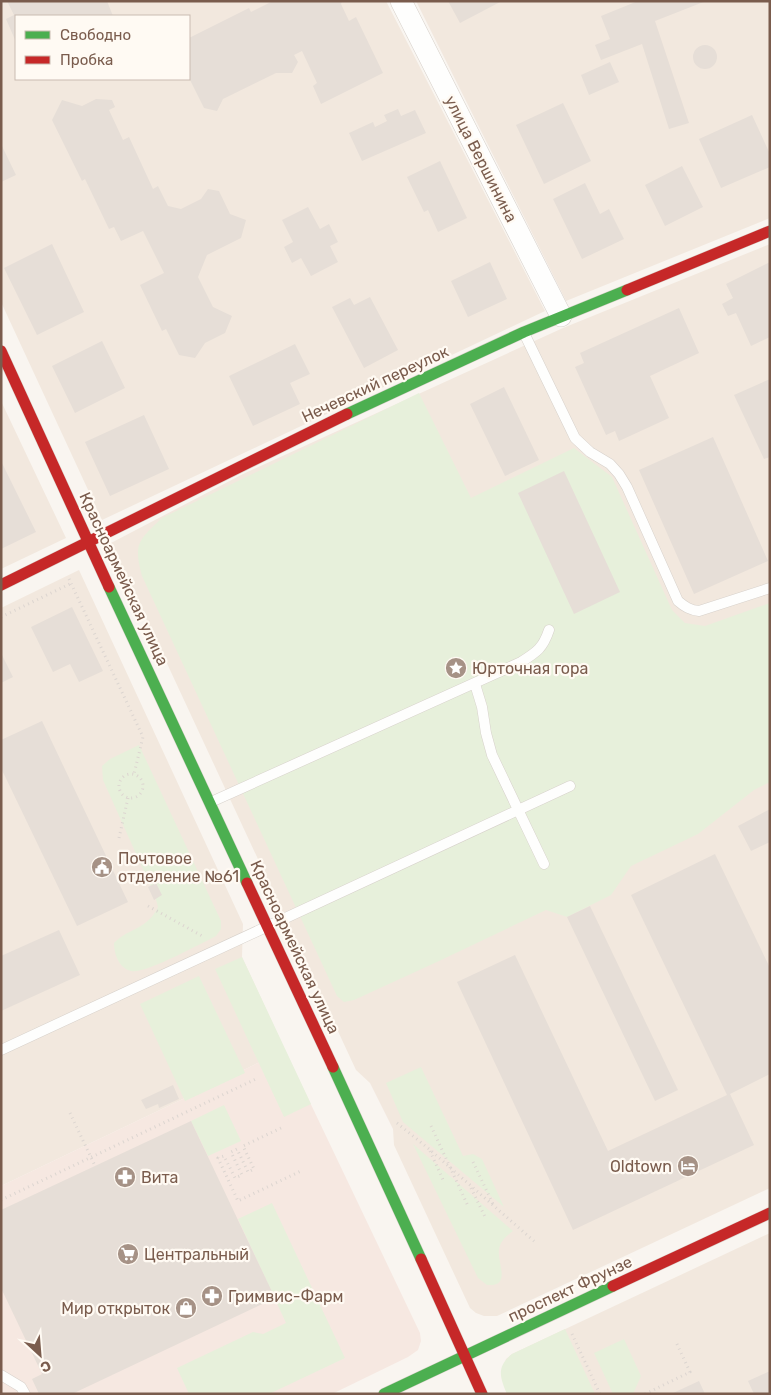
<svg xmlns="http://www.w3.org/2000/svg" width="771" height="1395" viewBox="0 0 771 1395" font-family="Rubik,sans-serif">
  <rect width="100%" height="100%" fill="#f9f5f0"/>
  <!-- residential -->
  <path fill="#f2e8de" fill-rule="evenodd" d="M1,1H386L545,311L102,520L1,302ZM16,16H189V79H16Z
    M416,1H770V218L566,301Z
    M770,244V1188L497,1316H484L476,1313L470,1308L394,1145L393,1129L370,1083L356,1070L111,543L243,474L563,328Z
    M1,401L66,538L1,569Z
    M79,570L243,924L242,957L285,1050L1,1186V608Z
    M770,1233V1394H507L501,1374L506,1359L512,1354Z"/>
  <!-- commercial -->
  <path fill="#f6e8e1" d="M285,1050L420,1333L421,1341L418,1350L408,1357L332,1394H1V1186Z"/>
  <!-- green -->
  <path fill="#e7f0db" d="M419,393L471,498L574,448L612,477L672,610L685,623L705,626L770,603V782L754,790L698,834L631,866L611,895L567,917L546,910L439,961L354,1000L344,1002L337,996L142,576C133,543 139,540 162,518Z
    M139,745L221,921V929L216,936C202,943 143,975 131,971C119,968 114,954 114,943C130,927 147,930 158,907L155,896L103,780L102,766L110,759Z
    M242,957L311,1104L284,1117L215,969Z
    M199,976L245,1073L185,1101L140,1004Z
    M421,1067L463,1156L473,1154L482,1159L504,1207L403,1122L386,1083Z
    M224,1105L241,1141L208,1156L191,1121Z
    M413,1144L513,1231C506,1236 500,1241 499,1250C497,1263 512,1287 487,1285L478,1278Z
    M272,1203L345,1358L269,1394H189L177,1368L253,1332L263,1334L286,1323L238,1219Z
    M565,1329L595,1394H507C500,1377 496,1367 512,1354Z
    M624,1339L641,1376L633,1394H613L594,1353Z"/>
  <!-- building -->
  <path fill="#e6ded7" d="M7,1H107L113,16H16V42L6,19L14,15Z
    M273,1H342L341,4L349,21L356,17L383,73L321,104L313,86L317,83L302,51L294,55L298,62L292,73H276L223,99L217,111L204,108L189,78V46H190L189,38L249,8L251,12Z
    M448,1H502L460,23Z
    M638,1H706L655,21L689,123L669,129L642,44L601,60L595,45L610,39L601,16Z
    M693 57a12 12 0 1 1 24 0a12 12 0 1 1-24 0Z
    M610,62L619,82L589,95L581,75Z
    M96,99L112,100L115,107L109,110L123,140L129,137L153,189L158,186L168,206L181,209L201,199L208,189L219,191L230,214L246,220L241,238L207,255L198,277L213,307L232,316L225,333L205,343L195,358L179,355L166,329L162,331L140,285L164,273L143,231L121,241L114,227L109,229L85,179L82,181L52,120L62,100L82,106Z
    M563,103L591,161L544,184L516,125Z
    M398,109L401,116L415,110L426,133L362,161L349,133L373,122L375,127L387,121L384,115Z
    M752,115L770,154V167L721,188L699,139Z
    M1,144L16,175L1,182Z
    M440,161L467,218L438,232L428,210L424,212L407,177Z
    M682,166L703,207L665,226L645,185Z
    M585,183L600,214L609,209L624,239L582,259L553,199Z
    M308,207L320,229L329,224L338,242L330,246L338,262L311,276L301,258L292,263L284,247L293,242L282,220Z
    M52,244L84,312L37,335L4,268Z
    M490,262L507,299L468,317L451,281Z
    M770,262V337L751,346L736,313L728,316L722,304L733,298L726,284Z
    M370,297L398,350L364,368L332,307L350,298L354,305Z
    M679,308L699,353L650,376L669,418L619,441L615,431L606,435L575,367L584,363L580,353Z
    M102,341L125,388L75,413L52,366Z
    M295,344L310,374L290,383L300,404L253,426L229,376Z
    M770,379V457L764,459L734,395Z
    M504,387L539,460L505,476L470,404Z
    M144,415L169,469L110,496L85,442Z
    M713,437L768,561L694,594L639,470Z
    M1,461L36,532L1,549Z
    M564,471L620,592L574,614L518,493Z
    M72,607L103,671L79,682L70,664L53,672L31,627Z
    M1,653L13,677L1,683Z
    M42,721L128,902L77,926L1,768V740Z
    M770,809V842L751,851L738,826Z
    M715,854L770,968V1074L730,1094L754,1145L573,1230L457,982L515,955L608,1151L727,1095L631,895Z
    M156,883L162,895L154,900L148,887Z
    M590,906L678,1090L655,1101L567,917Z
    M59,930L80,975L1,1011V956Z
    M173,1085L179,1099L159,1108L158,1104L146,1109L141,1100Z
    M191,1121L275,1298L72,1394H39L32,1379L42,1374L1,1288V1210Z
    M770,1371V1394H754L748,1381Z
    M699,1381L705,1394H671Z"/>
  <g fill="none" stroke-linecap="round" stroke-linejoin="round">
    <!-- lane casing -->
    <g stroke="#d7d1cb" stroke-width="11">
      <path id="lane" d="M524,333L575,438L590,452L610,464L619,474L627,487L678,601C685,607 690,610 699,611L770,588
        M475,684L482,707L486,733L492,755L544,864
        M211,802L521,662C537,652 543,648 549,630
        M1,1050L570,786
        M1,1375L21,1387L25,1394"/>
    </g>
    <!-- street casing -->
    <g stroke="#d7d1cb" stroke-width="22">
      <path id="street" d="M401,1L561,316"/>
    </g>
    <!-- fast casing -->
    <g stroke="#d9d2cb" stroke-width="12">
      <path id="fast" d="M347,414L524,332L627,290
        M109,587L247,883
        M333,1067L421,1259
        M384,1394L613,1286"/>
    </g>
    <!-- jam casing -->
    <g stroke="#d9d2cb" stroke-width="12">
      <path id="jam" d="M627,290L770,231
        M1,351L109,587
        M1,585L347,414
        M247,883L333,1067
        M421,1259L482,1394
        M613,1286L770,1213"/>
    </g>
    <!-- path -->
    <path stroke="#dcd5d0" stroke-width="3" stroke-dasharray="1 4" stroke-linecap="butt" d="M69,579L143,737L134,774
      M1,617L72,583
      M119 786a12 12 0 1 1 24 0a12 12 0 1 1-24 0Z
      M119,838L128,798
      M148,906L204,937
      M70,1113L95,1166
      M397,1123L429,1149L535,1242
      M431,1126L468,1206
      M281,1128L243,1146L254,1169L248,1172L237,1149L231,1152L242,1175L235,1178L224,1156L218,1158L238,1201L301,1171
      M430,1151L444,1182
      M473,1162L493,1204
      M471,1188L486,1219
      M1,1200L258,1078
      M572,1334L600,1394
      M645,1394L690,1372L676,1342"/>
    <!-- lane -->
    <use href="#lane" stroke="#fefefd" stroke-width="10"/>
    <!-- street -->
    <use href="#street" stroke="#fefefd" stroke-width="21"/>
    <!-- fast -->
    <use href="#fast" stroke="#4caf50" stroke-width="11"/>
    <!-- jam -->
    <use href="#jam" stroke="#c62828" stroke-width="11"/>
  </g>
  <!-- icons -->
  <defs>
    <g id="sight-disc" transform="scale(1.125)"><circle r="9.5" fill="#a69286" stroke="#fffaf3"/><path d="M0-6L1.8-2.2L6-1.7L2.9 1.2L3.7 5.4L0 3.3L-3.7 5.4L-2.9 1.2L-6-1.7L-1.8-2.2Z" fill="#fff"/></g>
    <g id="civic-disc" transform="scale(1.125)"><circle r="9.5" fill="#a69286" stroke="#fffaf3"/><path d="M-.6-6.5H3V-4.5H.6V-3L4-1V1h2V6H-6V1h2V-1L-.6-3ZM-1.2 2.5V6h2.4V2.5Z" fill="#fff"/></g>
    <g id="hotel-disc" transform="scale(1.125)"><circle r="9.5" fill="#a69286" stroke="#fffaf3"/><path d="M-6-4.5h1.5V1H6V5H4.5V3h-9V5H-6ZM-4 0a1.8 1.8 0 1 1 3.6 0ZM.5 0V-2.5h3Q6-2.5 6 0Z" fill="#fff"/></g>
    <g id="pharmacy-disc" transform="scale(1.125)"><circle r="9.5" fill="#a69286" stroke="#fffaf3"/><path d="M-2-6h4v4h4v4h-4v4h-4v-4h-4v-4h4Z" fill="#fff"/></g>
    <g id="supermarket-disc" transform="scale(1.125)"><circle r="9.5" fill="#a69286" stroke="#fffaf3"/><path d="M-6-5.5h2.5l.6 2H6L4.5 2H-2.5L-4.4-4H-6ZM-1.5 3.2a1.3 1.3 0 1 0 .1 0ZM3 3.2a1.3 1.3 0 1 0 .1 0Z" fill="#fff"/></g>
    <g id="shop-disc" transform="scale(1.125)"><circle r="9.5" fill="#a69286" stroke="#fffaf3"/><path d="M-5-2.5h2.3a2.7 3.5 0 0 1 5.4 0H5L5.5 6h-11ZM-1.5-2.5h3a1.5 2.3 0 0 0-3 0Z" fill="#fff"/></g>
  </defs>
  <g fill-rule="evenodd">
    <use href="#sight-disc" x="456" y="668"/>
    <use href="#civic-disc" x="102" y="867"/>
    <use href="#hotel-disc" x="688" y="1166"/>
    <use href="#pharmacy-disc" x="125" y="1177"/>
    <use href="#supermarket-disc" x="128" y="1254"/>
    <use href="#pharmacy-disc" x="212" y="1296"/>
    <use href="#shop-disc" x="186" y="1308"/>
  </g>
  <g text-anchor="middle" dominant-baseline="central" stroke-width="4.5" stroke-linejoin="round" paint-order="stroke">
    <!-- street labels -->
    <g font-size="16" fill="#7a5c4d" stroke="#fffaf3">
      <text transform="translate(481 159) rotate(63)">улица Вершинина</text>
      <text transform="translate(375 384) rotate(-25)">Нечевский переулок</text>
      <text transform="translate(124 579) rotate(65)">Красноармейская улица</text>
      <text transform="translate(295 947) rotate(65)">Красноармейская улица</text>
      <text transform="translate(570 1289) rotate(-25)">проспект Фрунзе</text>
    </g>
    <!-- poi labels -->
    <g font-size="16" fill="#7a5c4d" stroke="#fffaf3" text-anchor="start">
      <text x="472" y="668">Юрточная гора</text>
      <text x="118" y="858">Почтовое<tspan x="118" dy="18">отделение №61</tspan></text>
      <text x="672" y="1166" text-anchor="end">Oldtown</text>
      <text x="141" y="1177">Вита</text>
      <text x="144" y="1254">Центральный</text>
      <text x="228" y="1296">Гримвис-Фарм</text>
      <text x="170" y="1308" text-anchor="end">Мир открыток</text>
    </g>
  </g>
  <!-- border -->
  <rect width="771" height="1395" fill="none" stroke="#7a5c4d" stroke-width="5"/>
  <!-- legend -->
  <rect x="15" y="15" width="175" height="65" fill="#fffaf3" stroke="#cabbb1"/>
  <rect x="25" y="31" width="25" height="8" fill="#4caf50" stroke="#cabbb1"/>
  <text x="60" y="40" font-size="15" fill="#7a5c4d">Свободно</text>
  <rect x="25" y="56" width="25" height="8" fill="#c62828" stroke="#cabbb1"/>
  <text x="60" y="65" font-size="15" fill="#7a5c4d">Пробка</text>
  <!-- north arrow -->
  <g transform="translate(40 1355) rotate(154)" stroke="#fffaf3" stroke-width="4" paint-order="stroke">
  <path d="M0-4L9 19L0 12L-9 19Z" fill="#7a5c4d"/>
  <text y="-8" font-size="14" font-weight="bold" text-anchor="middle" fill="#7a5c4d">С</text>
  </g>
</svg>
